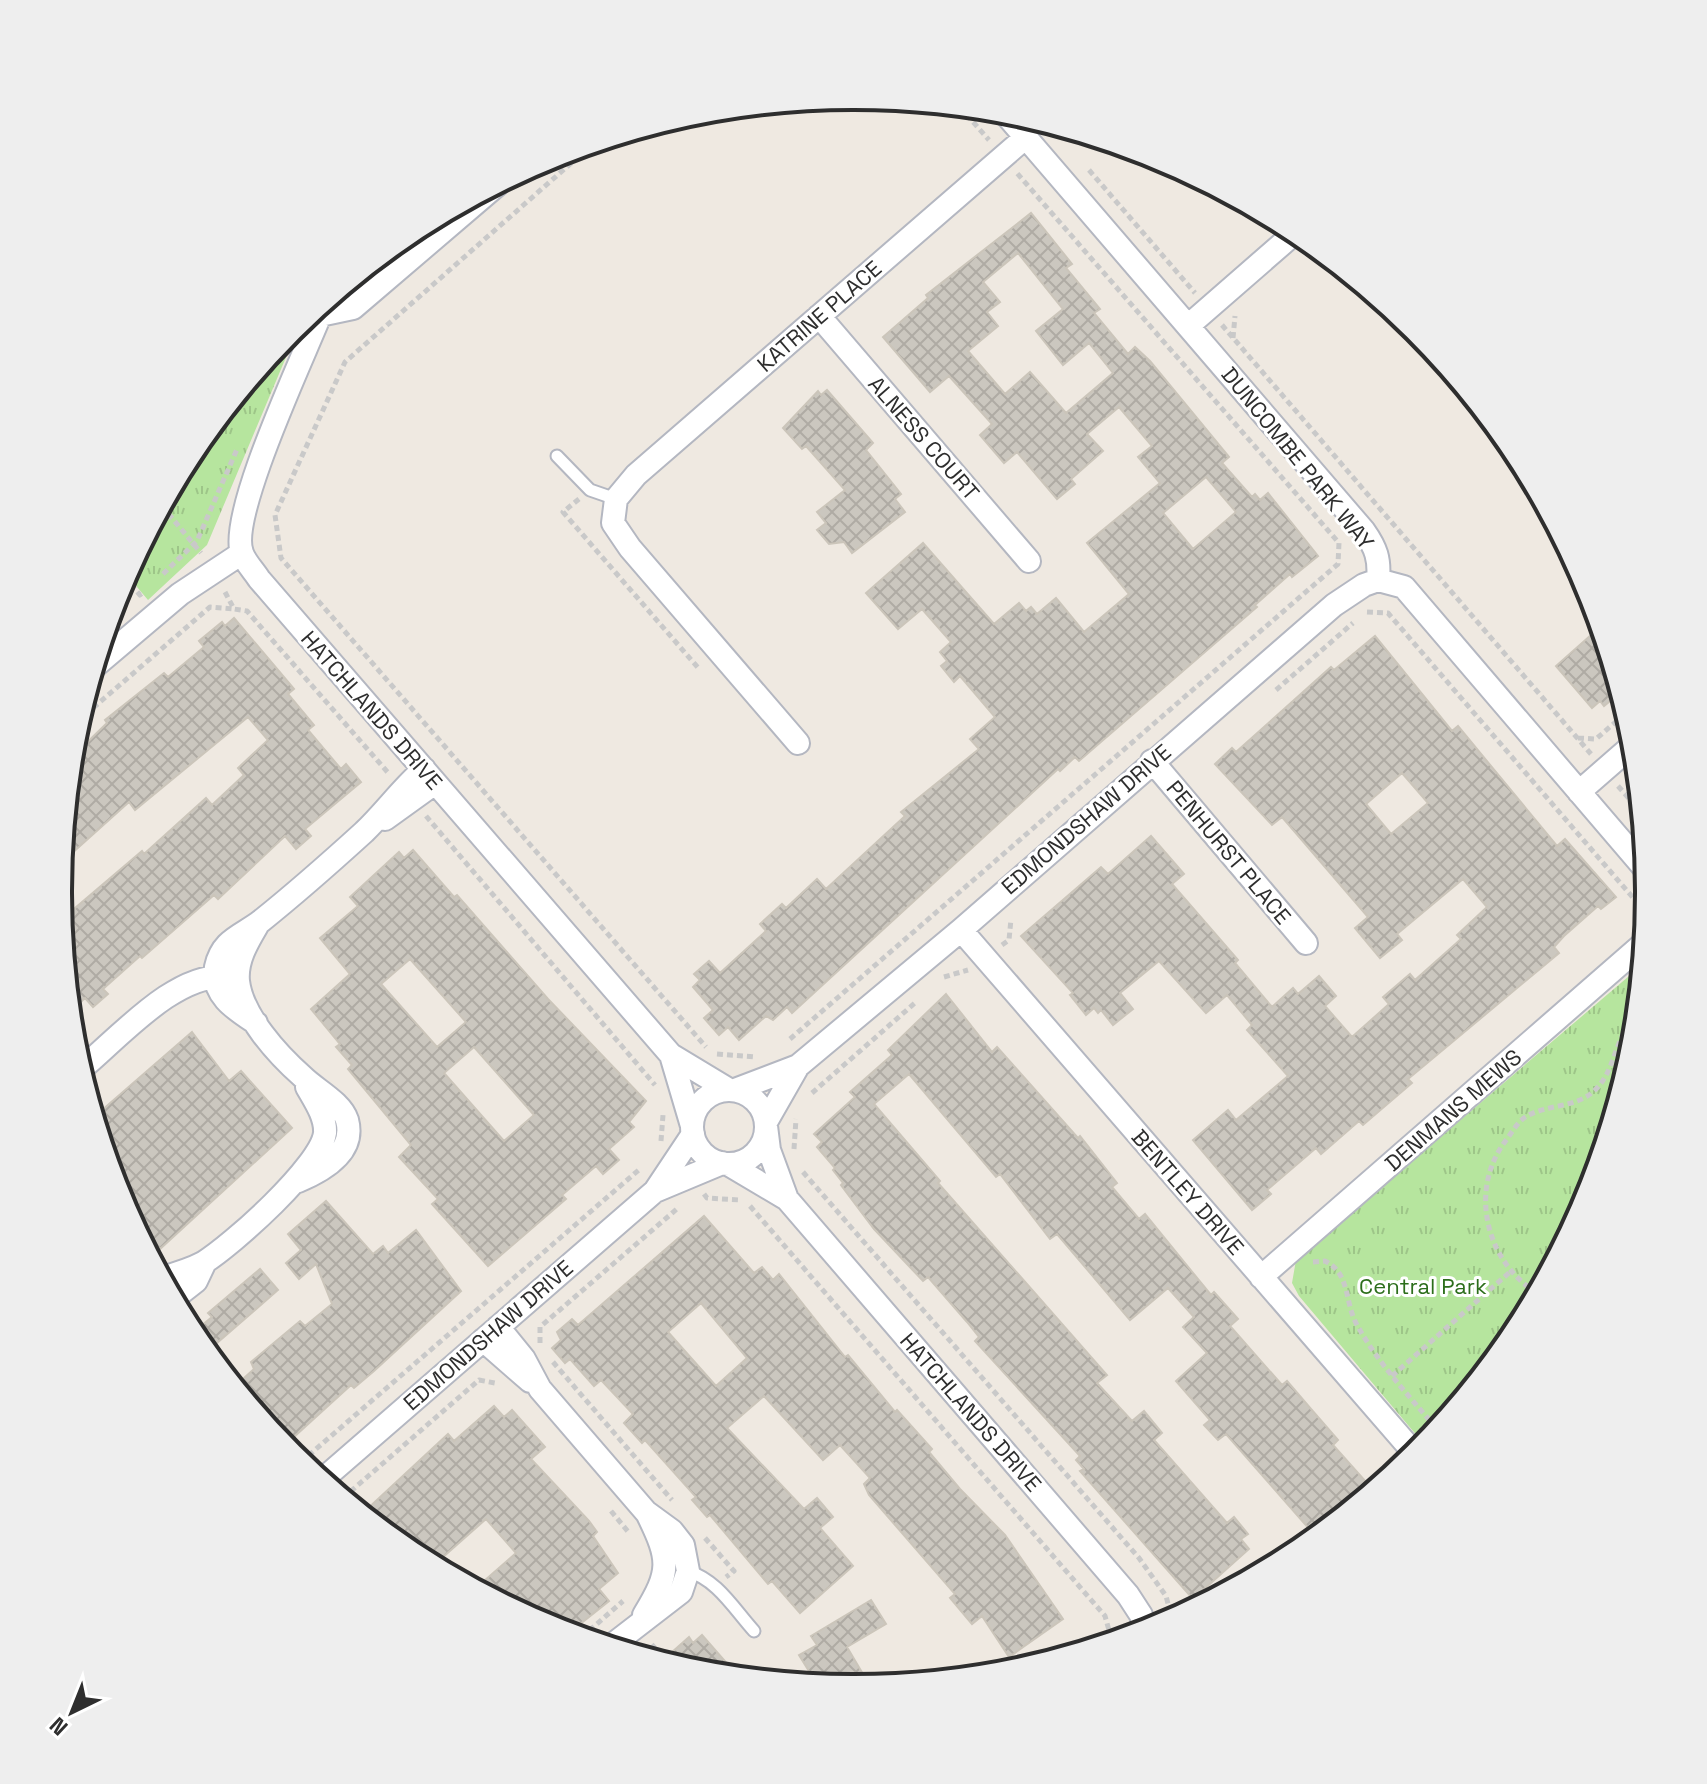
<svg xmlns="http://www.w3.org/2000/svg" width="1707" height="1784" viewBox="0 0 1707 1784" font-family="'Space Grotesk',sans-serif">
  <defs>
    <pattern id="park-tufts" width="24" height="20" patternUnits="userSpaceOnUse" patternTransform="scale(2)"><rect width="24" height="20" fill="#b6e59e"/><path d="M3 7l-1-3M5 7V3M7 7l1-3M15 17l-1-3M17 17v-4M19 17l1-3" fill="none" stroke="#9dc588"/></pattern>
    <pattern id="building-cross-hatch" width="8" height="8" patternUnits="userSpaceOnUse" patternTransform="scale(2)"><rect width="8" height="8" fill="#cbc7bf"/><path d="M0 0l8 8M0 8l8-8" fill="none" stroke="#afaba4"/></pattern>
  </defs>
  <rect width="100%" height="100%" fill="#efe9e1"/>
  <!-- park -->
  <path fill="url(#park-tufts)" d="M288,334L292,343L207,545L148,600L126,574L192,450Z
    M1642,965L1634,1048L1588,1197L1515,1334L1424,1444L1299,1296L1292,1283L1296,1260Z"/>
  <!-- building -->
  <path fill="url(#building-cross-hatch)" stroke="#cbc5ba" stroke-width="2" fill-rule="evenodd" d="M1031,213L1072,264L1066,268L1100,309L1094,313L1128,354L1135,347L1150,361L1229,457L1222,463L1252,497L1255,494L1260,500L1268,493L1318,556L1292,577L1290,574L1255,605L1257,607L1079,761L1075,757L1060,771L1058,769L792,1013L787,1007L773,1020L766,1016L739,1040L728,1027L719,1035L704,1018L713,1010L693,987L700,980L694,974L709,961L720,973L766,931L760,924L782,904L786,908L817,879L826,889L905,816L901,812L979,749L970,739L995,717L960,676L954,682L941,666L947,661L940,652L951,642L922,609L898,629L866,593L923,543L994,624L1019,603L1026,611L1031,607L1037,614L1056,598L1084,632L1129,594L1087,543L1160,483L1138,457L1152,446L1119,407L1087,434L1103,451L1071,479L1075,484L1057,499L1017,452L1004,463L980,435L992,424L949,376L930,392L883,337L928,298L926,295ZM1018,253L1063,309L1036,331L1063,365L1089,343L1113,373L1066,413L1030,372L1005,394L968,351L998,326L987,312L1000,302L983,282ZM1206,477L1236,512L1193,549L1163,513Z
    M827,390L873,443L866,450L901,494L895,499L905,512L852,553L844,542L829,544L817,530L826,523L817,512L845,490L806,446L802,449L783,428L818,391L821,395Z
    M234,618L294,689L288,694L314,725L308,730L341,769L346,764L361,782L305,829L311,836L296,849L285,836L218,899L214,895L142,958L140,956L103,989L108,994L93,1007L85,998L70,1012L61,920L142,851L144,854L206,798L212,805L244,775L238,768L268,740L248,717L135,810L129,802L61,863L71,758L107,723L105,720L164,673L168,677L204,647L199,641L222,622L225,626Z
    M1600,627L1620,693L1604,706L1600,701L1592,708L1556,666Z
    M1375,636L1452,731L1458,726L1557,846L1565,839L1616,897L1601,909L1598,906L1564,936L1554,947L1559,953L1408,1079L1412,1083L1363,1125L1359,1121L1321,1154L1316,1148L1267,1190L1271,1194L1252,1210L1193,1140L1228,1110L1236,1120L1288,1076L1247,1030L1252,1025L1227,995L1206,1013L1159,961L1120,993L1133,1009L1113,1025L1101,1010L1098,1013L1094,1008L1086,1015L1070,995L1073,993L1021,936L1101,867L1108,874L1151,836L1184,874L1172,884L1238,960L1235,963L1272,1007L1293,988L1298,994L1319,976L1336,996L1325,1006L1352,1037L1389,1004L1383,997L1410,974L1415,980L1461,939L1457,935L1487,907L1463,879L1397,934L1402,940L1380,958L1355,928L1368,917L1282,817L1272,825L1215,764L1232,748L1236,752L1331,667L1334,670ZM1402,773L1428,803L1391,834L1366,804Z
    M413,850L454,897L457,895L548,999L646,1101L629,1122L634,1127L609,1149L619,1160L603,1174L596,1166L562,1195L566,1199L488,1266L432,1204L438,1199L399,1157L411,1145L348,1069L352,1065L336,1047L340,1044L311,1009L350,974L320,938L358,906L350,897L399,852L404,858ZM410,959L466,1022L437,1047L381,984ZM474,1047L534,1115L504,1141L444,1073Z
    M946,994L992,1052L997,1047L1078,1138L1080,1136L1117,1183L1112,1187L1139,1219L1145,1214L1211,1295L1214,1292L1238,1319L1230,1326L1282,1385L1287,1381L1311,1409L1338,1440L1333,1445L1366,1482L1311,1531L1226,1434L1218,1440L1204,1425L1210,1420L1176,1381L1207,1353L1183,1327L1194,1317L1168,1288L1130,1320L1057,1234L1050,1239L1000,1174L996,1177L909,1074L874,1104L940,1181L938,1183L1107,1375L1097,1383L1132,1421L1144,1411L1162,1433L1154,1440L1227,1523L1234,1517L1248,1534L1241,1539L1249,1549L1193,1599L1080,1471L1084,1469L1076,1460L1080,1456L975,1341L979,1337L967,1322L928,1277L923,1281L874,1229L841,1185L843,1183L833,1170L835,1168L817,1147L822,1142L814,1134L855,1097L850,1092L892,1055L888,1050Z
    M192,1032L229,1081L241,1071L292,1128L160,1249L154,1242L146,1249L118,1196L94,1117Z
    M326,1201L373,1254L383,1246L388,1253L416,1230L461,1291L374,1371L354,1388L351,1385L284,1446L235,1386L254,1369L251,1362L300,1321L305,1326L332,1304L316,1264L299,1279L286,1263L301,1250L288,1234Z
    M704,1216L754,1273L762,1267L773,1280L779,1274L845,1357L848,1355L895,1412L897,1410L932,1449L929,1452L960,1489L1005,1535L1063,1619L1009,1657L982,1616L972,1624L950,1598L955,1594L869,1495L864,1484L870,1478L840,1445L823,1460L764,1396L727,1428L804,1509L817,1498L833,1517L820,1528L853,1566L800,1613L772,1581L768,1584L710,1515L707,1517L692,1500L696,1497L645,1440L642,1443L624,1423L633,1414L601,1380L594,1386L570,1359L565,1363L552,1348L561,1340L557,1332L572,1319L578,1325ZM701,1303L747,1358L716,1386L668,1332Z
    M260,1269L278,1290L210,1349L195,1331L212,1317L208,1313Z
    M494,1406L504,1417L512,1410L545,1447L531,1459L589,1521L597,1532L593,1536L618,1573L599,1589L609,1601L569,1633L549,1627L476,1588L516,1553L486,1519L434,1565L411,1553L363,1513L448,1434L454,1441Z
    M871,1600L886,1624L847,1647L870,1686L817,1684L799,1655L817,1645L811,1636Z
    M702,1635L738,1676L680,1667L670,1654L689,1637L693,1643Z"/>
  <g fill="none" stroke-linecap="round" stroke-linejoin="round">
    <!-- lane casing -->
    <g stroke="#b4b7c1" stroke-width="15">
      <path id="lane" d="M557,456L590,490L616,499
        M687,1571C717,1579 734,1609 754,1631"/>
    </g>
    <!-- street casing -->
    <g stroke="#b4b7c1" stroke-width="26">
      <path id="street" d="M1003,111L1364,531C1376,548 1380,559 1378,580L1404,587L1647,871
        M320,315C303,358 228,516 242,553C245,562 254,571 259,579L671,1055L729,1090
        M320,315L353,308L498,184
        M819,316L1029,561
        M1188,326L1297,231
        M95,666L180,594L242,553
        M798,743L630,548L613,523L616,499L636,475L1026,137
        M1152,761L1306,943
        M1579,792L1634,744
        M385,819L435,783
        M258,924C248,941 236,960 238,981C242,1016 278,1055 303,1077C316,1090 341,1102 347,1120C356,1153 322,1171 298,1181
        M961,930L1416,1455
        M256,1023C236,1010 211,995 216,967C222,939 242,936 261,921C296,893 331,862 364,832C385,812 402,788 424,769
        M671,1055L692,1126
        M80,1070C119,1038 176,971 228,977
        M735,1090L798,1066L961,930L1334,605L1364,585L1378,580
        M692 1127a37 37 0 1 1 74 0a37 37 0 1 1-74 0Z
        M766,1122L798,1066
        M766,1126L769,1150L787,1199L1128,1595L1141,1615L1145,1631
        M728,1164L787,1199
        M655,1191L693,1134
        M1261,1277L1644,943
        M162,1278C176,1274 190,1270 203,1263C232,1245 321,1166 325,1133C326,1117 315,1101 307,1087
        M173,1299L196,1281L205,1262
        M498,1327L524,1359L540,1389L646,1512L672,1531L683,1545L688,1571L681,1592L611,1646
        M483,1340L530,1381
        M322,1480L655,1191L722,1163
        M644,1615C671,1571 670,1560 648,1515"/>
    </g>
    <!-- path -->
    <path stroke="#c9c9c9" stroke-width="5" stroke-dasharray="6 4" stroke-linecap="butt" d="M960,107L989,140
      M594,143L345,362L275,515L281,558L706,1047
      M1089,170L1195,293
      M1222,325L1591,754
      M1233,338L1235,316
      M579,499L563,512L700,670
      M162,506L201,553
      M163,574L197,541L238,447
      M124,577L140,595L144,591
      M131,583L133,560
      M225,592L234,609L247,611L390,775
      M1367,612L1388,613L1647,914
      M1276,690L1353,623
      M78,721L210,607L233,609
      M1578,738L1596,739L1626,713
      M1618,786L1641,812
      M426,816L655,1085
      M1002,945L1009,940L1011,919
      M944,977L968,970
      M790,1039L1338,564L1339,543L1016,172
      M717,1054L755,1057
      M812,1093L916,1002
      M661,1141L663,1115
      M794,1149L796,1119
      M803,1172L1139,1558L1166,1596L1172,1619
      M704,1194L707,1198L740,1200
      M750,1206L1105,1616L1112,1641
      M1313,1262L1325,1261C1351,1274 1344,1302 1357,1325C1378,1363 1409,1396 1437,1429
      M1537,1293C1485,1261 1468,1188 1507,1139C1513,1131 1518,1121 1527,1116C1548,1104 1577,1108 1595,1090C1617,1069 1613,1037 1637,1017
      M540,1343V1327L678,1208
      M553,1362L672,1500
      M1392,1376L1511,1271
      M301,1462L641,1168
      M343,1498L479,1380L495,1383
      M611,1511L630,1534
      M705,1538L734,1571L726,1577
      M582,1637L623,1601
      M643,1655L656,1644"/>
    <!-- lane -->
    <use href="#lane" stroke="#fff" stroke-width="11"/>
    <!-- street -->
    <use href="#street" stroke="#fff" stroke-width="22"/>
  </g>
  <g text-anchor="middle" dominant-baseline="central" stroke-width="6" stroke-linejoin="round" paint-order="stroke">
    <!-- street labels -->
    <g font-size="22" fill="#2e2e2e" stroke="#fff">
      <text transform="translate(819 316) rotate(-41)">KATRINE PLACE</text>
      <text transform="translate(924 438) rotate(49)">ALNESS COURT</text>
      <text transform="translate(1298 458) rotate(51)">DUNCOMBE PARK WAY</text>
      <text transform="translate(372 710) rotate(49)">HATCHLANDS DRIVE</text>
      <text transform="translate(1086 819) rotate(-41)">EDMONDSHAW DRIVE</text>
      <text transform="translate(1229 852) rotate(50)">PENHURST PLACE</text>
      <text transform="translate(1453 1110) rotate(-41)">DENMANS MEWS</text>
      <text transform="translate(1188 1192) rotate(49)">BENTLEY DRIVE</text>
      <text transform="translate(488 1335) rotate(-41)">EDMONDSHAW DRIVE</text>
      <text transform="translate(971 1412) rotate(49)">HATCHLANDS DRIVE</text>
    </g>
    <!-- park labels -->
    <g font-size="22" fill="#2c6e1b" stroke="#fff">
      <text x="1423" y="1286">Central Park</text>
    </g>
  </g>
  <!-- crop -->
  <path d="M0 0H1707V1784H0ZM853 110H854A781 781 0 0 1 1635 891V893A781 781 0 0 1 854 1674H853A781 781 0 0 1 72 893V891A781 781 0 0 1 853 110Z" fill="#eee" fill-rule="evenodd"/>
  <path fill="none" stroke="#2e2e2e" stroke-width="4" d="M853 110H854A781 781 0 0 1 1635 891V893A781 781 0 0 1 854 1674H853A781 781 0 0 1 72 893V891A781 781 0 0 1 853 110Z"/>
  <!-- north arrow -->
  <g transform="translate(72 1712) rotate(223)" stroke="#ffffff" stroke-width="6" paint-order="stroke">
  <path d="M0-6L14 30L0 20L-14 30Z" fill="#2e2e2e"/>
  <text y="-12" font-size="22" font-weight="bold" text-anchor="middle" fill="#2e2e2e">N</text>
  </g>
</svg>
